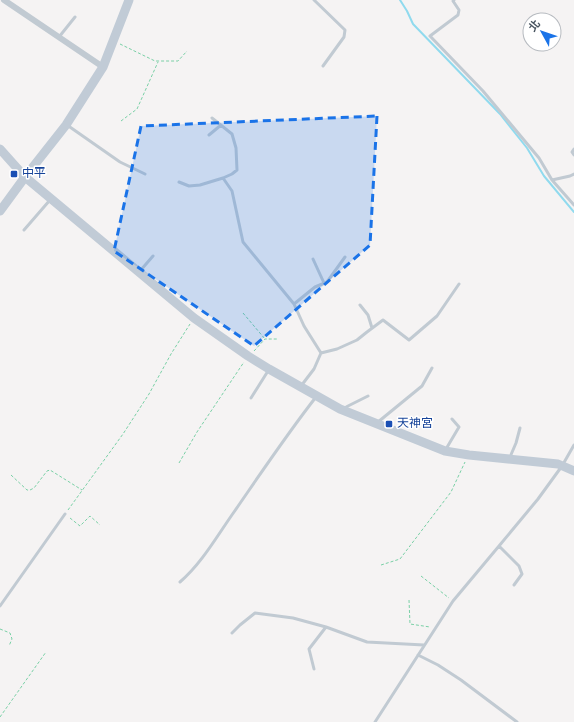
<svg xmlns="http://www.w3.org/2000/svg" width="574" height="722" viewBox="0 0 574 722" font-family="Overpass,'Noto Sans TC',sans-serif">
  <rect width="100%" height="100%" fill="#f5f3f3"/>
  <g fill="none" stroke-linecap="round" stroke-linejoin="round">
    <!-- stream -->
    <path stroke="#90daee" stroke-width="2" d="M400,0L407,11L413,24L500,114L527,148L544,176L574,212"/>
    <!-- path -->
    <path stroke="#7ad0a6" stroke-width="1" stroke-dasharray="3 2" stroke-linecap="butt" d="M120,44L155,61H178L187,51
      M121,121L137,109L158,62
      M243,313L265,339
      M254,351L265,339H277
      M179,463L197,432L244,362
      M11,475L27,490H30L34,488L47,471L50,470L82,490
      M68,510L123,434L149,394L171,354L190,324
      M70,518L80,526L90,516L100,525
      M381,565L400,559L451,492L465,462
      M421,576L449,598
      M409,600L410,624L430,627
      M0,629L10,633L12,639L9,646
      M0,717L46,652"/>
    <!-- lane -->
    <path stroke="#c1cad2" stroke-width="3" d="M314,0L345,30L344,37L323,66
      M454,0L453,1L459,10L458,15L430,36L483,91L539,158L552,180L574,205
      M59,37L75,17
      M212,118L232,134L236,148L237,170L232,174L223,178L232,191L243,242L294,304L304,326L321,353L314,369L301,386
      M67,125L120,162L145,174
      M209,135L221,125
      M574,149L572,152L574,155
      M552,180L570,176L574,174
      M179,182L189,186L200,185L223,178
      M24,230L50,200
      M313,259L324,283
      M140,271L153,256
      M294,304L315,287L327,282L345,257
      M360,305L368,315L372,328
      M321,353L337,349L357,340L367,332L383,320L409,340L437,316L459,284
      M251,398L268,371
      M343,409L348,406L368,396
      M378,422L422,386L432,368
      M446,449L459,427L452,419
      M510,457L516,443L520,428
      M499,546L519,566L522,574L514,585
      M180,582C202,563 217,536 234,512C261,473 287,434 316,397
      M0,606L65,514
      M232,633L240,625L255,613L293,618L326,627L367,642L424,645
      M418,655L438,665L461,680L517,722
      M314,669L309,649L326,627
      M375,722L453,601L499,546L538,499L562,466L574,445"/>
    <!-- street -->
    <path stroke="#c1cad2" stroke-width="6" d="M4,0L103,67"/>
    <!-- secondary -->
    <path stroke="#c1cbd6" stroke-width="9" d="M0,149L25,177L194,318L248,356L269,369L340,409L445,451L469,455L558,464L574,471
      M0,211L25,177L66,125L103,67L129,0"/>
  </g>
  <!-- marked area -->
  <path fill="#1a73e8" fill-opacity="0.2" stroke="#1a73e8" stroke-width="3" stroke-dasharray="8 5" stroke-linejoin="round" d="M377,116L370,245L254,346L114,251L141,126Z"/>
  <!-- markers -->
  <g fill="#1a4fb4" stroke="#fff" stroke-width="1.5">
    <rect x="10" y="170" width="8" height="8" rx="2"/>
    <rect x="385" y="420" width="8" height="8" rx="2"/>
  </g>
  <g text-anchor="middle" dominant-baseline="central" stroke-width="3" stroke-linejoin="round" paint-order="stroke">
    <!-- transit labels -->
    <g font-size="12" fill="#164399" stroke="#fff" text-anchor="start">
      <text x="22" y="174">中平</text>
      <text x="397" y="424">天神宮</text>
    </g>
  </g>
  <!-- north arrow -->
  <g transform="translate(542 32) rotate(310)"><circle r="19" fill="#ffffff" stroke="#b7bbc0"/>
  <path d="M0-3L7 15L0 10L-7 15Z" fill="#1a73e8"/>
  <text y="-6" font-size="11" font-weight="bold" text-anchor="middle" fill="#4a5661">北</text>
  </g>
</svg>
